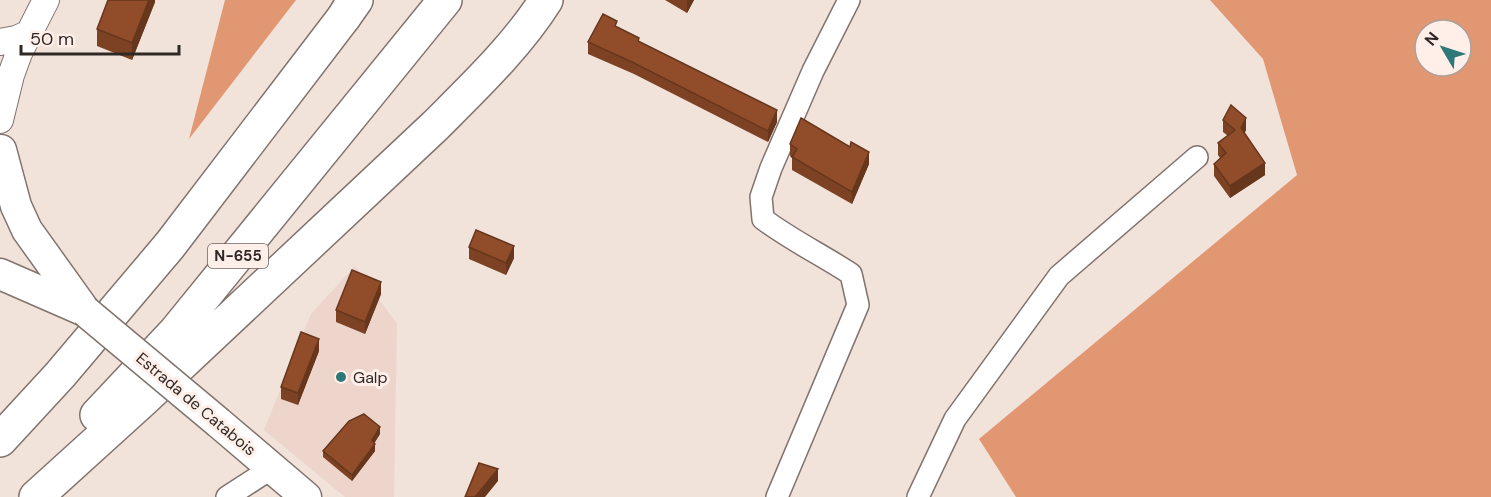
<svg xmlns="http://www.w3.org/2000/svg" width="1491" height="497" viewBox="0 0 1491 497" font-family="'DM Sans',sans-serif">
  <rect width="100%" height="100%" fill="#f1e2da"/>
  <!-- built -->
  <path fill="#edd5cb" d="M355,266L397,324L394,497H345L264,430L311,314Z"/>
  <!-- forest -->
  <path fill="#e29773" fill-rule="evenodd" d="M225,0H296L189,139Z
    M1210,0H1491V497H1016L979,439L1297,175L1263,59ZM1425,30H1461V66H1425Z"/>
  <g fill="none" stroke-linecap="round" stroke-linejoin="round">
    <!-- minor casing -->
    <g stroke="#81736d" stroke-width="24">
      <path id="minor" d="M227,497L272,468
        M777,497L858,305L851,274C822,255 791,240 763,219L761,197L771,168L813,71L849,0
        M918,497L955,419L1059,276L1197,157"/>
    </g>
    <!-- tertiary casing -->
    <g stroke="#81736d" stroke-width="28">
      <path id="tertiary" d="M0,42L16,39L30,33
        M0,120L11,75L19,53L46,0"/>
    </g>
    <!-- secondary casing -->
    <g stroke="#81736d" stroke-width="33">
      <path id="secondary" d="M1,150L16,206L27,230L85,311
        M0,274L85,311
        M219,423L306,497"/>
    </g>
    <!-- trunk casing -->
    <g stroke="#81736d" stroke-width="36">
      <path id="trunk" d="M97,415L176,331L445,0
        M0,440L60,375L170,245L344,17L354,0
        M36,497L143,400L435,126C473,88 518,45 546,0"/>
    </g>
    <!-- motorway casing -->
    <g stroke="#81736d" stroke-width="36">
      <path id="motorway" d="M344,17L356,0"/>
    </g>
    <!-- minor -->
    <use href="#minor" stroke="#fff" stroke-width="21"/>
    <!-- tertiary -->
    <use href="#tertiary" stroke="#fff" stroke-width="26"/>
    <!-- secondary -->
    <use href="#secondary" stroke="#fff" stroke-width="30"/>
    <!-- trunk -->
    <use href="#trunk" stroke="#fff" stroke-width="33"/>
    <!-- motorway -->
    <use href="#motorway" stroke="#fff" stroke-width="33"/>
    <!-- secondary-bridge casing -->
    <g stroke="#81736d" stroke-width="33" stroke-linecap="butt">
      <path id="secondary-bridge" d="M85,311L219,423"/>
    </g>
    <!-- secondary-bridge -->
    <use href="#secondary-bridge" stroke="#fff" stroke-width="30"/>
  </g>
  <!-- wall -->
  <path fill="#7d4224" d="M155,0V2L132,60L97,46V29Z
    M665,0H694L687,13Z
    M617,27L639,41L777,122L768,142L634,74L588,54V42Z
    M1223,120L1246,130L1244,133L1265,175L1230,198L1214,176V164L1220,158L1218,155V143L1228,136L1223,132Z
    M790,144L850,147L869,164L852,204L792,170V158L790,156Z
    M469,247L514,258L506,275L469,259Z
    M381,294L365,334L336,322V310Z
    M319,351L298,405L281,399V387Z
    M380,434L374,443L375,451L352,481L323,457V451Z"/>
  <!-- shaded-wall -->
  <path fill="#66361d" d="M149,0H155V2L132,60V43Z
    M687,0H694L687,13Z
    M777,110V122L768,142V131Z
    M1246,118V130L1241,141V128Z
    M869,152V164L852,204V192Z
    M1265,163V175L1230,198V186Z
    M514,246V258L506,275V263Z
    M381,282V294L365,334V322Z
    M319,339V351L298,405V393Z
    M380,427V434L372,447V440Z
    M375,444V451L352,481V475Z
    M498,469V481L485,497H475Z"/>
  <!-- building -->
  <path fill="#914d2a" stroke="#66361d" stroke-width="1.5" d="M108,0H149L132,43L97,29Z
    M603,14L617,21L615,26L639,38L638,41L777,110L768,131L634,63L588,42Z
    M1231,105L1246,118L1241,128L1265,163L1230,186L1214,164L1226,153L1218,143L1235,130L1223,120Z
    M801,118L850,147L851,142L869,152L852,192L792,157L797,149L790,144Z
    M476,230L514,246L506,263L469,247Z
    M352,270L381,282L365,322L336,310Z
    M301,332L319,339L298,393L281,387Z
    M364,414L380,427L372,440L375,444L352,475L323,451L349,421Z
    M479,463L498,469L475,497H465Z"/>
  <!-- markers -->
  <circle fill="#2f7879" stroke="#ffefe8" stroke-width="2" cx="341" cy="377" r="6"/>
  <g text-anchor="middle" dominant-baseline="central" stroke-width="6" stroke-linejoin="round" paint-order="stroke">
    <!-- shield labels -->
    <rect fill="#ffefe8" stroke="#6d6460" stroke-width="1.5" x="208" y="244" width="60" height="24" rx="4.5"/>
    <g font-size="15" font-weight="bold" fill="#2f2926">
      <text x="238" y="256">N-655</text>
    </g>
    <!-- poi labels -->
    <g font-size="16" fill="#2f2926" stroke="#ffefe8" text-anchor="start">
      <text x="353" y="377">Galp</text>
    </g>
    <!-- street labels -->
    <g font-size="16" fill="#2f2926" stroke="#ffefe8">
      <text transform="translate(196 404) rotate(40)">Estrada de Catabois</text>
    </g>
  </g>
  <!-- north arrow -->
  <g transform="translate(1443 48) rotate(309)"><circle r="28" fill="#ffefe8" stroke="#aca09a" stroke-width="1.5"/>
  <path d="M0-4.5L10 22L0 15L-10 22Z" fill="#2f7879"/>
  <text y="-9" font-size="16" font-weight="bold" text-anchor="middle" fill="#2f2926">N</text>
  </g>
  <!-- scale -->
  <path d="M21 45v9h158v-9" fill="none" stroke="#2f2926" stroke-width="3"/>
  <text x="30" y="45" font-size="18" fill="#2f2926" stroke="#ffefe8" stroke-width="4.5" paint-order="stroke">50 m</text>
</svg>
